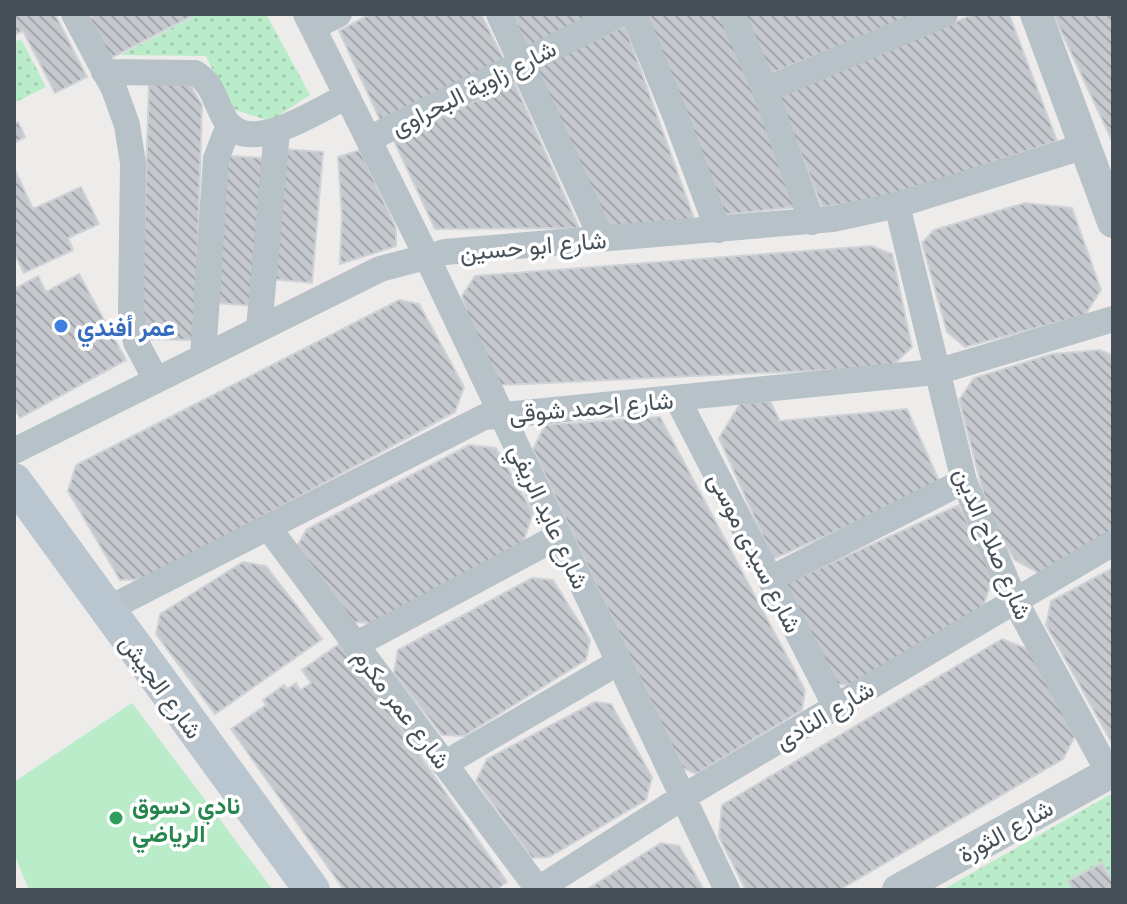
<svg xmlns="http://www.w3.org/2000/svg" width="1127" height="904" viewBox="0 0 1127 904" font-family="'Open Sans',Vazirmatn,sans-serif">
  <defs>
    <pattern id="park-dots" width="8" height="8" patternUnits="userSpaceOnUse" patternTransform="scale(2)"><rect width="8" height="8" fill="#baecc9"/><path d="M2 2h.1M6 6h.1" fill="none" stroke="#a1ccaf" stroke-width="1.8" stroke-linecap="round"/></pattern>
    <pattern id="building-back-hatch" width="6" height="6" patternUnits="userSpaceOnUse" patternTransform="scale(2)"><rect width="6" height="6" fill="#c5c9ce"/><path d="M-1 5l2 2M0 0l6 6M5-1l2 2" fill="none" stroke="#a2a6aa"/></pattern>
  </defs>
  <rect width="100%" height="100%" fill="#eeebeb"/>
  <!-- grass -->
  <path fill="#baecc9" d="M132,703L273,890H29L14,854V782Z"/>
  <!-- park -->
  <path fill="url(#park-dots)" d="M199,14H266L310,95L270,121L232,109L206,56L120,55Z
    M21,39L46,87L14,103V42Z
    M1113,793V890H942Z"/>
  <!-- building -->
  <path fill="url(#building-back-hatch)" stroke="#cfd2d7" stroke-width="2" d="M14,14H55L87,77L55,93L23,31L14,35Z
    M93,14H196L111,58L90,20Z
    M370,14H481L504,60L380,120L339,31Z
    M506,14H609L523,52Z
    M652,14H719L753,81L797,207L719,215L648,16Z
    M738,14H917L762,77Z
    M974,14H1009L1057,141L879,200L822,207L778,96Z
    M1053,14H1113V143Z
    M625,26L696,224L607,228L534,68Z
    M514,82L579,228L435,229L394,141Z
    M149,84L190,85L202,105L195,340L141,339Z
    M18,122L25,137L14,143V124Z
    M283,149L323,152L312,283L271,279Z
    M360,150L396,228V246L340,264L342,216L338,157Z
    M228,156L265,158L254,306L217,303Z
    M14,168L33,209L81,187L99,224L68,238L73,250L24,273L14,252Z
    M1025,203L1072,208L1101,290L1085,315L965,347L947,332L922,243L934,230Z
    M871,246L892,254L912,347L891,367L501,385L485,372L462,296L475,276Z
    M79,274L126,360L20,418L14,407V289L38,276L46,292Z
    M399,300L419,304L464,387L455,412L147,579L120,580L68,491L76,465Z
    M1100,350L1113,356V532L1039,573L1015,560L991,522L959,400L974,378L1052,354Z
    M770,401L780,421L907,409L941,485L773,559L719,438L740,404Z
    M660,417L805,690L802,710L696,774L682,768L533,449L545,425Z
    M469,445L496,448L533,513L523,543L374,623L352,622L297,546L307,529Z
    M959,505L993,576L982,611L855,685L832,684L778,587Z
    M243,562L266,566L322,639L215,714L156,634L160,614Z
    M1113,568V742L1112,743L1046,625L1051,601Z
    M532,578L553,580L590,640L586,660L464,736L442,735L394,673L398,650Z
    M1002,639L1030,650L1075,736L1063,759L839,890H746L719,837L722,805Z
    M342,642L507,882L496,890H344L231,729L266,705L263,700L284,685L287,689L296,683L300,690L311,683L302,670Z
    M595,702L611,704L652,777L646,800L549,857L532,858L476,781L487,759Z
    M661,843L679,846L704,890H586Z
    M1102,863L1113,883V890H1073L1068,881Z"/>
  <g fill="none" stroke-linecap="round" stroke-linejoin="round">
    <!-- minor -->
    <path stroke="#b7c1c8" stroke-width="26" d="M74,14L114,89L127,125L133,163L131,312L136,342L156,380
      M306,14L426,255L727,890
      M499,14L602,239
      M634,14L675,115L718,230
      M732,14L765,90L812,222
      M313,27L339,14
      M104,72L195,73C213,83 215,102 225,119C247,159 320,109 347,96
      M765,90L945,14
      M369,139L620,14
      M897,205L964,481L1015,601L1109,773
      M259,329L277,131
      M203,357L216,159L229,125
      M677,398L836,707
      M14,451L380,269L445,252L833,219L897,205L1085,146
      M268,527L538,889
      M770,579L964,481
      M106,610L484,417L925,373L953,367L1113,319
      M355,645L559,536
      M444,764L619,662
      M537,890L683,797L1113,543"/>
    <!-- tertiary -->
    <path stroke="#b7c1c8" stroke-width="32" d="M1036,14L1113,222
      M898,890L1113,771"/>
    <!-- secondary -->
    <path stroke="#b9c5cf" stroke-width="36" d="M14,481L312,890"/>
  </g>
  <!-- markers -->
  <circle fill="#3f7fe0" stroke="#fff" stroke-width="3" cx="61" cy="326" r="8"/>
  <circle fill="#2e9e5b" stroke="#fff" stroke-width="3" cx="116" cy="818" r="8"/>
  <g text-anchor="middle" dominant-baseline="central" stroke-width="7" stroke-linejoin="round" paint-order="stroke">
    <!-- street labels -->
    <g font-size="24" fill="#455058" stroke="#fff">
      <text transform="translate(473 87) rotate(-27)">شارع زاوية البحراوى</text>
      <text transform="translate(533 245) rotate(-5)">شارع ابو حسين</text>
      <text transform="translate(591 406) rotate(-5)">شارع احمد شوقى</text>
      <text transform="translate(550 516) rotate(65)">شارع عايد الريفي</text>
      <text transform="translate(994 543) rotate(67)">شارع صلاح الدين</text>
      <text transform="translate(756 552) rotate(63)">شارع سيدى موسى</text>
      <text transform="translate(162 686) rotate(54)">شارع الجيش</text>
      <text transform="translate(403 708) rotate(53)">شارع عمر مكرم</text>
      <text transform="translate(824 714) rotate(-31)">شارع النادى</text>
      <text transform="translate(1005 830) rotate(-29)">شارع الثورة</text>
    </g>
    <!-- shop labels -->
    <g font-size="24" font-weight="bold" fill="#366cbe" stroke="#fff" text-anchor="start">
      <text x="77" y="326">عمر أفندي</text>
    </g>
    <!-- leisure labels -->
    <g font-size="24" font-weight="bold" fill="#27864d" stroke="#fff" text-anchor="start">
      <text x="132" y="804">نادي دسوق<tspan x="132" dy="28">الرياضي</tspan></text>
    </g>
  </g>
  <!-- border -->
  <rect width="1127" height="904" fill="none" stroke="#455058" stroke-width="32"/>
</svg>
